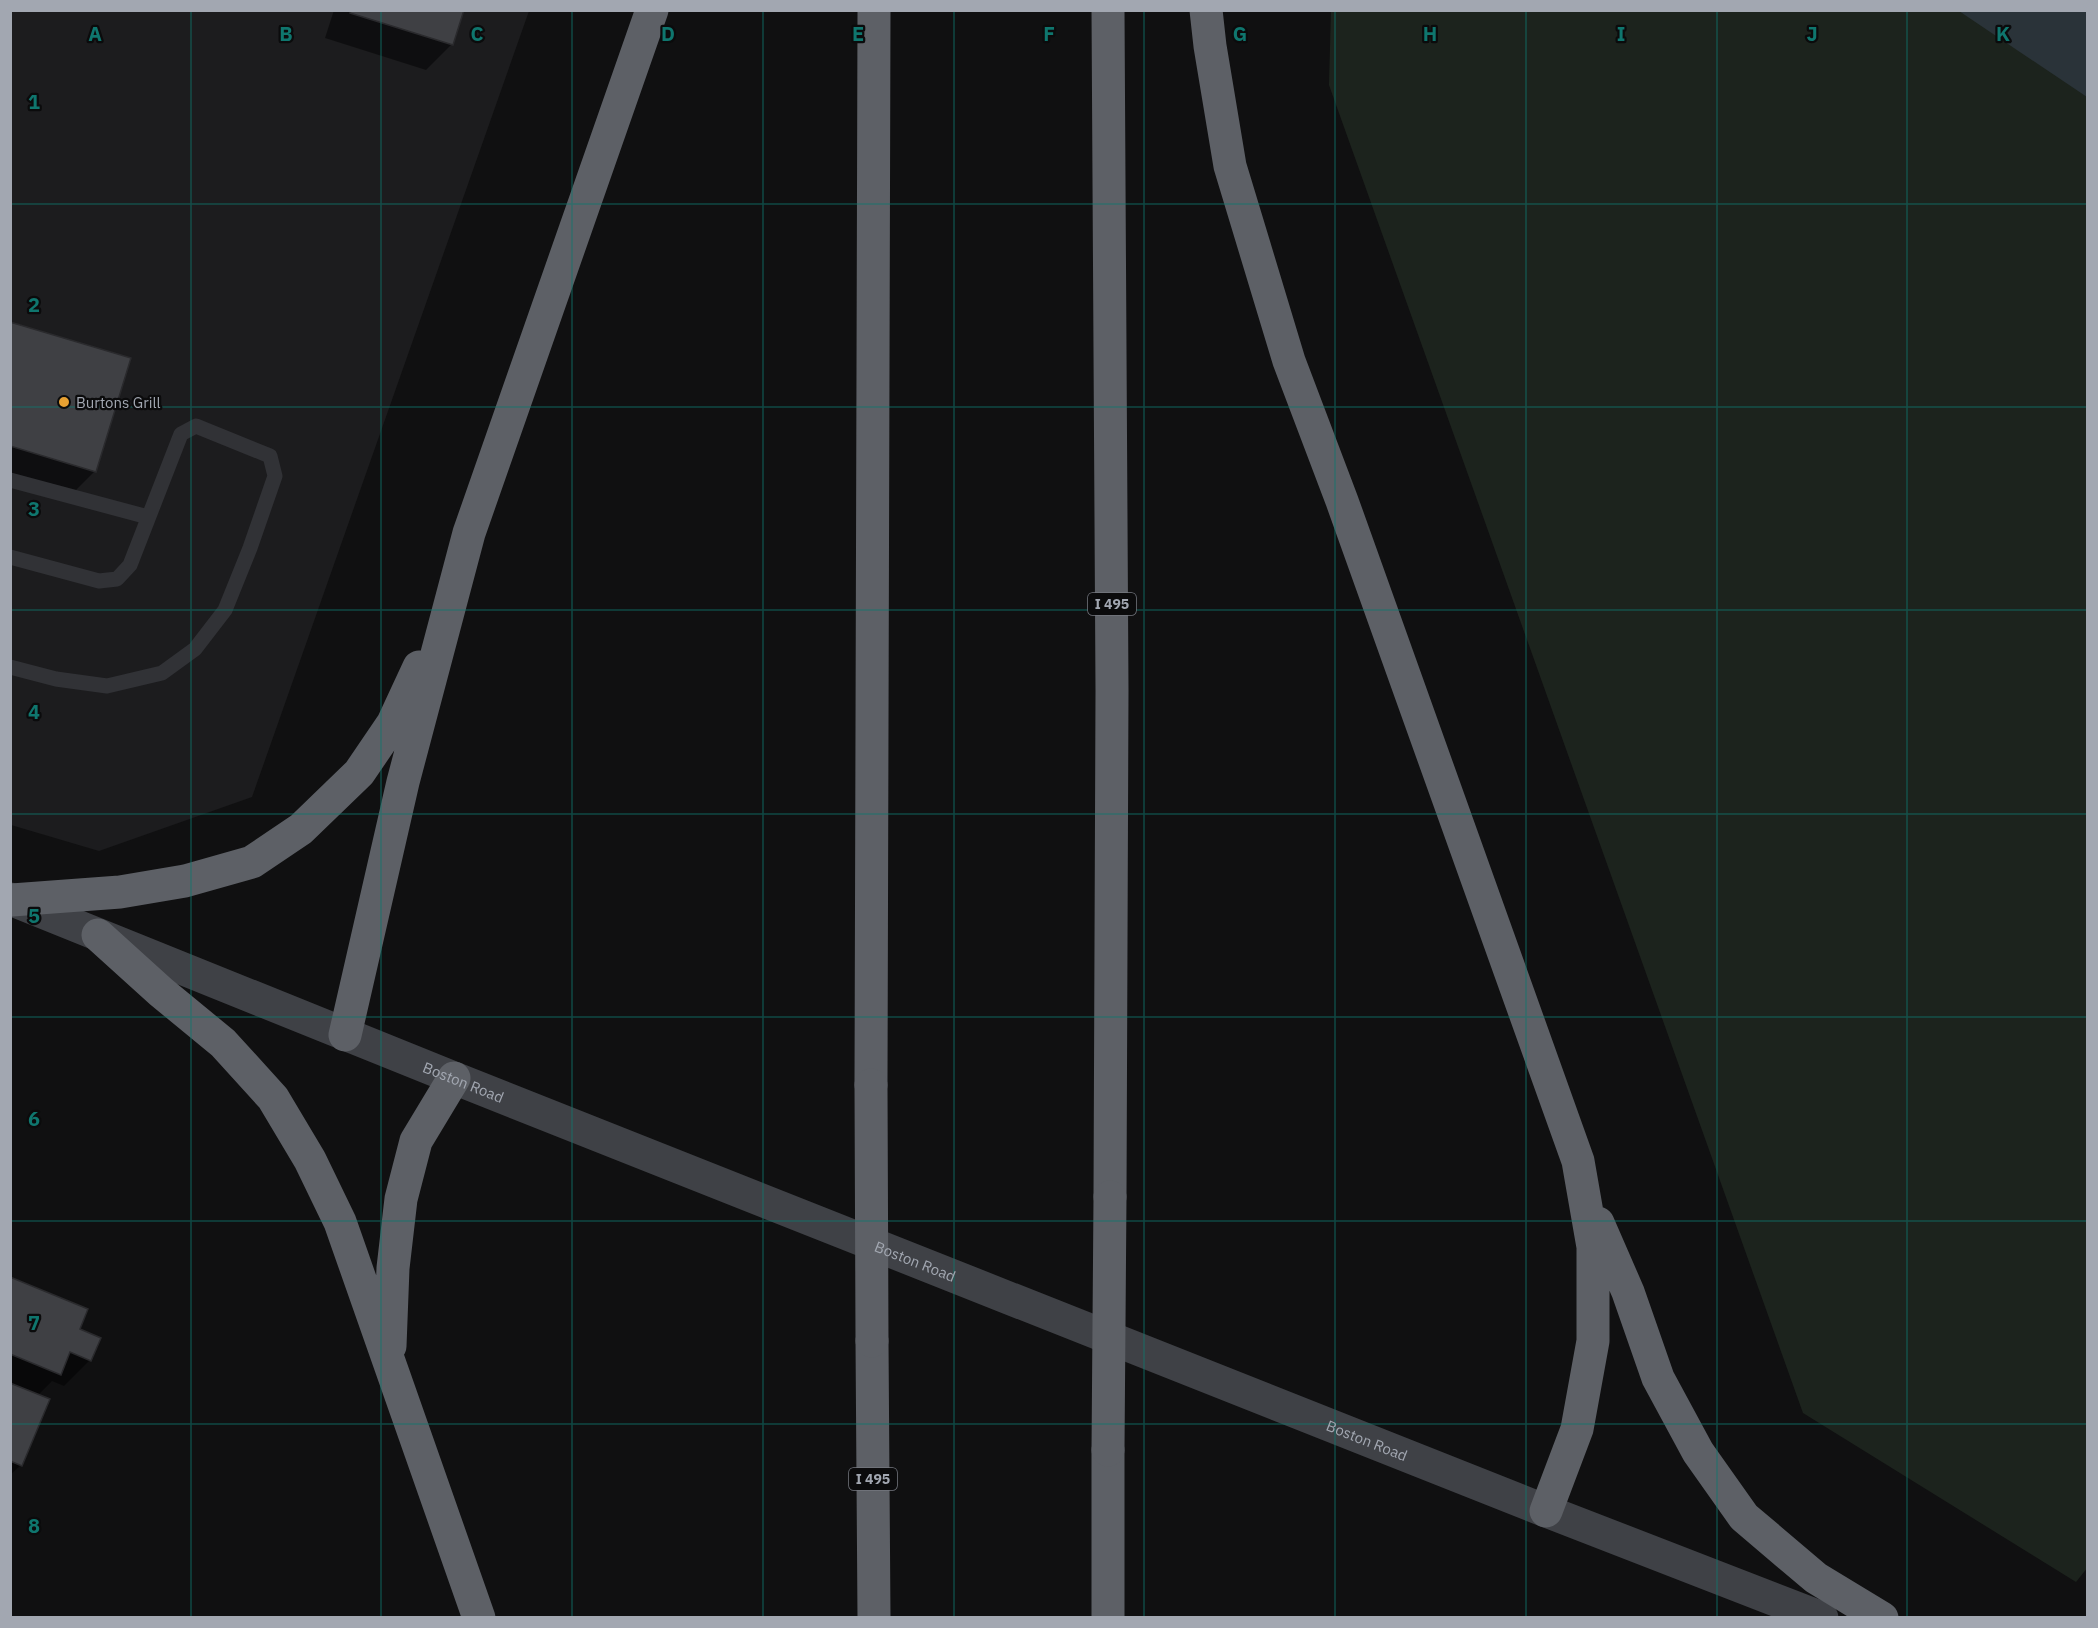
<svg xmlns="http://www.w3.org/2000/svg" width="2098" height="1628" viewBox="0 0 2098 1628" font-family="'IBM Plex Sans',sans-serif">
  <rect width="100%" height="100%" fill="#101011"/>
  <!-- built -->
  <path fill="#1c1c1e" d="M10,11H529L252,797L99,851L11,825Z"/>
  <!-- green -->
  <path fill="#1c231d" d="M1331,11H2087L2088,1567L2076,1582L1803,1413L1329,85Z"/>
  <!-- water -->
  <path fill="#2a3339" d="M1959,11H2087V97Z"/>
  <!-- shadow -->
  <path fill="#0007" d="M334,10H462L452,44L426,70L325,38Z
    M10,323L95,471L69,497L10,479Z
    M10,1279L78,1330L90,1360L64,1386L52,1381L37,1396L21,1465L10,1475Z"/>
  <!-- building -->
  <path fill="#3f4044" stroke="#2a2a2d" stroke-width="1.5" d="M351,10H464L453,45L350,13Z
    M10,322L131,358L96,472L10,446Z
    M10,1277L88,1309L80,1329L101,1338L91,1361L70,1352L61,1375L10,1354Z
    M10,1383L50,1399L22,1466L10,1461Z"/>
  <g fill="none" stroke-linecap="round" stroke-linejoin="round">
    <!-- lane -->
    <path stroke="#313236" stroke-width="15" d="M10,480L148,517
      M10,557L99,581L117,579L130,565L181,434L196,426L270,456L275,476L250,548L225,610L195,649L162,673L107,686L56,679L10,667"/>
    <!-- secondary -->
    <path stroke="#3f4146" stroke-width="33" id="s1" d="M10,899L454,1078L1546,1511L1822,1618"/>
    <!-- highway -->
    <path stroke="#5d6066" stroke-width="33" d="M1108,10L1112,690L1110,1197
      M1206,10L1210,46L1230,166L1289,361L1342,501L1578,1161L1593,1247V1341L1577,1429L1546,1511
      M12,900L120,892L185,881L252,862L301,829L359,773L393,723L419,667
      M98,935L161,992L223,1043L273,1098L310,1160L340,1222L479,1618
      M345,1035L403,782L469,533L652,10
      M871,1085L874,10
      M1598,1223L1628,1292L1658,1378L1698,1452L1744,1517L1816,1578L1882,1618
      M872,1341L874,1618
      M390,1346L393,1268L401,1199L416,1141L454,1078
      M1108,1618V1450"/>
    <!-- highway-bridge -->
    <path stroke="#5d6066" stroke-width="33" d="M871,1085L872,1341
      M1108,1450L1110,1197"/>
  </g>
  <!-- grid -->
  <path fill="none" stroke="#0f766e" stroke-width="1.5" stroke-opacity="0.55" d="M191,10V1618M381,10V1618M572,10V1618M763,10V1618M954,10V1618M1144,10V1618M1335,10V1618M1526,10V1618M1717,10V1618M1907,10V1618M10,204H2088M10,407H2088M10,610H2088M10,814H2088M10,1017H2088M10,1221H2088M10,1424H2088"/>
  <!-- markers -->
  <circle fill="#e7a132" stroke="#0b0b0c" stroke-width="2" cx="64" cy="402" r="6"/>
  <g text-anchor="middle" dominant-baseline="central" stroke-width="4.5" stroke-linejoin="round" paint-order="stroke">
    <!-- shield labels -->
    <g fill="#0b0b0c" stroke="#757880" stroke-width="1.5">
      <rect x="1088" y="593" width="48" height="22" rx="4.5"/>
      <rect x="849" y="1468" width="48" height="22" rx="4.5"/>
    </g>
    <g font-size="14" font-weight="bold" fill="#a2a7b1">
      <text x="1112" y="604">I 495</text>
      <text x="873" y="1479">I 495</text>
    </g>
    <!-- poi labels -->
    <g font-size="15" fill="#a2a7b1" stroke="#0b0b0c" text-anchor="start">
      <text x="76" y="402">Burtons Grill</text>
    </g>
    <!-- street labels -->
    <g font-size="15" fill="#a2a7b1" stroke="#0b0b0c">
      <text stroke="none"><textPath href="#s1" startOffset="489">Boston Road</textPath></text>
      <text stroke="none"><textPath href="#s1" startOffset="975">Boston Road</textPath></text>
      <text stroke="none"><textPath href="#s1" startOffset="1461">Boston Road</textPath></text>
    </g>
  </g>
  <g font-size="20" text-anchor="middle" font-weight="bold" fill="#0f766e" stroke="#0b0b0c" stroke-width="4.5" stroke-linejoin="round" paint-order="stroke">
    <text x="95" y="41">A</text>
    <text x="286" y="41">B</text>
    <text x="477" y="41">C</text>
    <text x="668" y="41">D</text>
    <text x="858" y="41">E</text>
    <text x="1049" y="41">F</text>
    <text x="1240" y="41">G</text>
    <text x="1430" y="41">H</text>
    <text x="1621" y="41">I</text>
    <text x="1812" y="41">J</text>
    <text x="2003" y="41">K</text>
    <text x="34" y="109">1</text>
    <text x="34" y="312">2</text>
    <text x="34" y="516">3</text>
    <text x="34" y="719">4</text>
    <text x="34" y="923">5</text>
    <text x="34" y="1126">6</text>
    <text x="34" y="1330">7</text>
    <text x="34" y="1533">8</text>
  </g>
  <!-- border -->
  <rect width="2098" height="1628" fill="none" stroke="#a2a7b1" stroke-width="24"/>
</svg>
